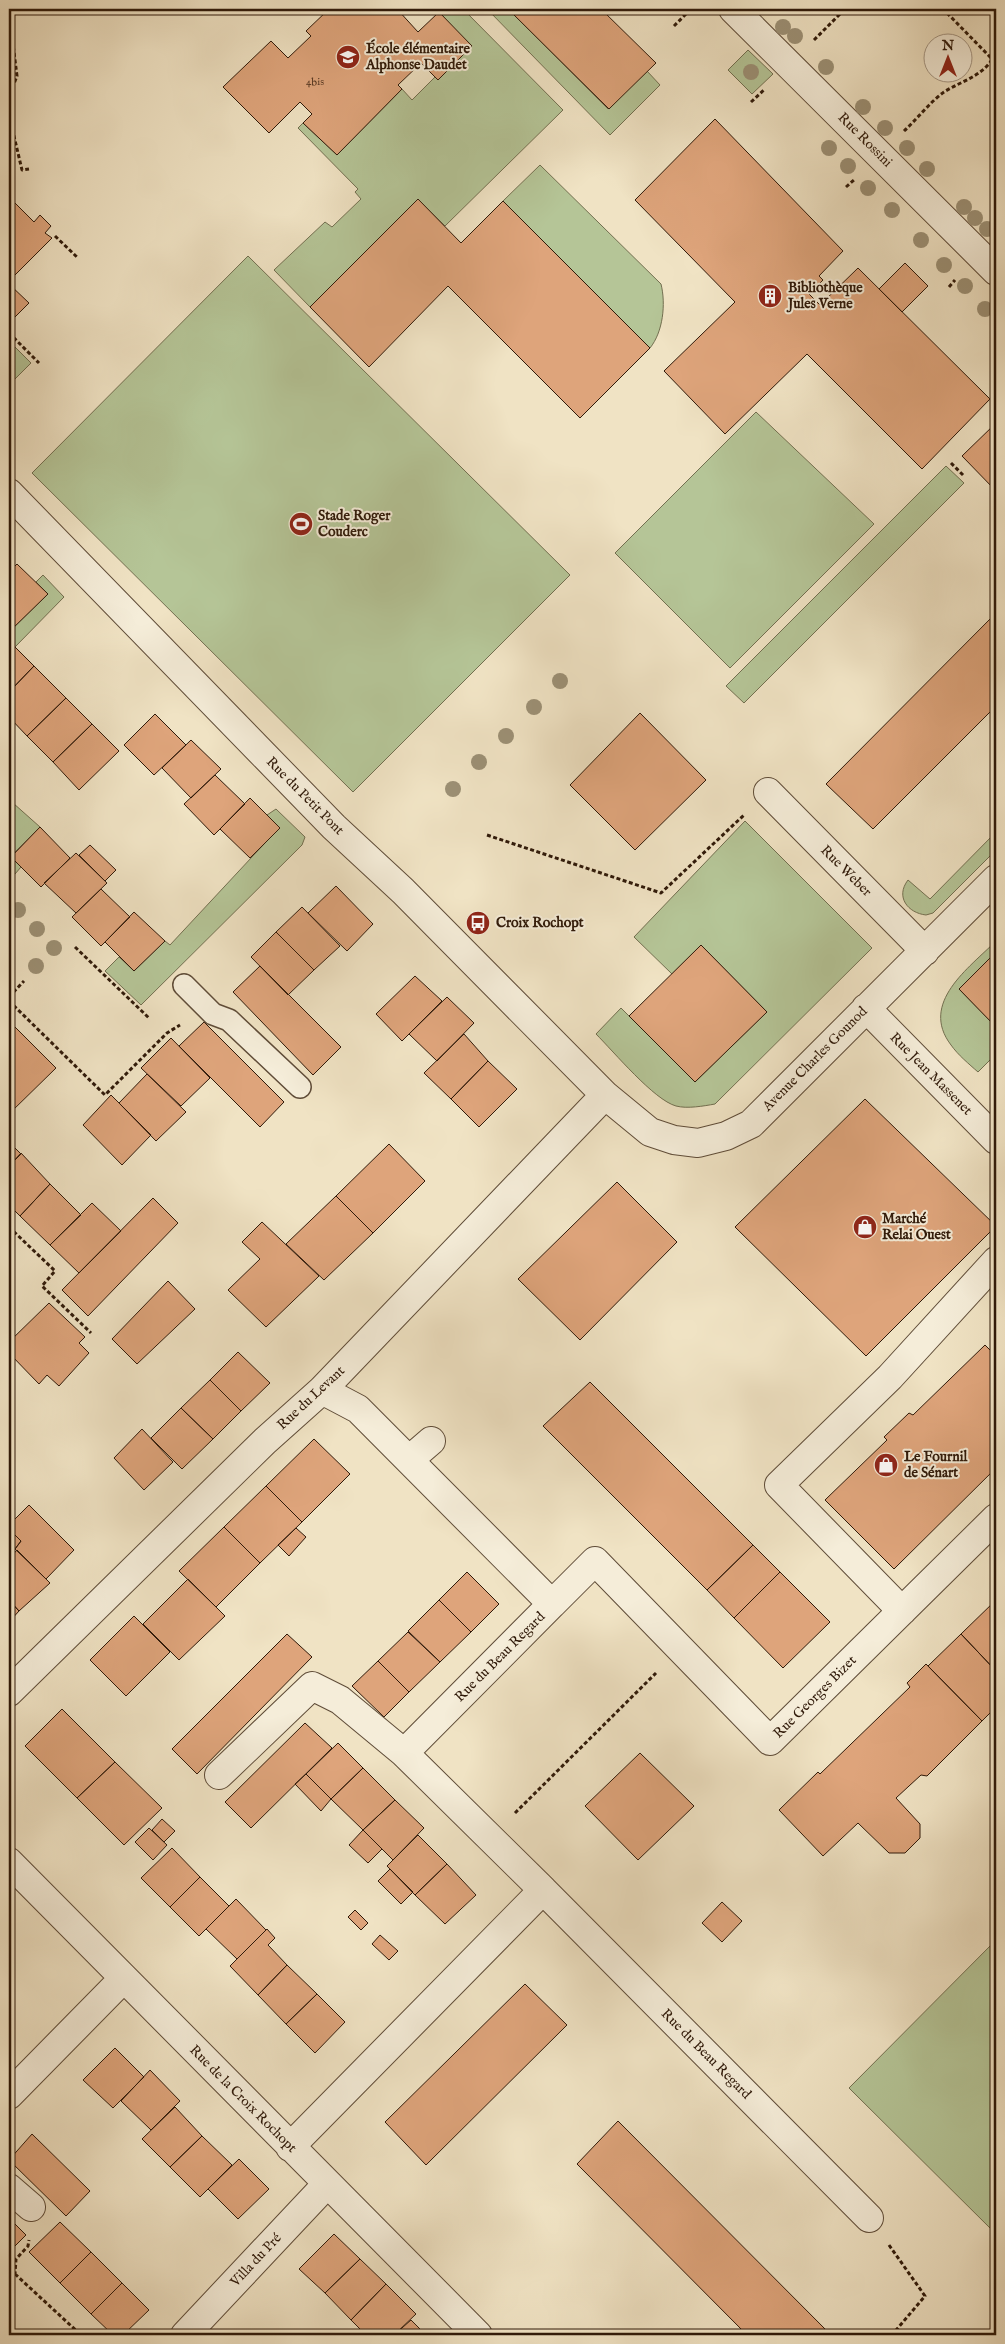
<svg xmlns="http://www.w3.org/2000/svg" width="1005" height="2344" viewBox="0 0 1005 2344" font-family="'IM FELL English',serif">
  <rect width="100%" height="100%" fill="#f0e3c4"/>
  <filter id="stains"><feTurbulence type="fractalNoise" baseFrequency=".004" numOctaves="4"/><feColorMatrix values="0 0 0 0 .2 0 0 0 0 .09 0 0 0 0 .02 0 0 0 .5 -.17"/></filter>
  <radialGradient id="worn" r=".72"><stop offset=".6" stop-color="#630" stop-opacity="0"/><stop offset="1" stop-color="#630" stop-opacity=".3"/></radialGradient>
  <!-- green -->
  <path fill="#b5c597" stroke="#726f50" d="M443,9H463L563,110L445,226L418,199L310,307L274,270L325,222L332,227L361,199L355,192L358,189L298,128L303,123L337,155L402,89L412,100L435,77L439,12Z
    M487,9H508L608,109L647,71L660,85L610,135Z
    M748,50L773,74L752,94L728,70Z
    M540,165L661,284C666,304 663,332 650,348L503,201Z
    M248,256L570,575L353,792L32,473Z
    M9,341L31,363L9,385Z
    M756,412L874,524L730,668L615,553Z
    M946,466L964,483L744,703L726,686Z
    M43,575L64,597L15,647L9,641V632L48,594L36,582Z
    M13,803L40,827L11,856L21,867L9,881V807Z
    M276,809L305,837L302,845L141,1005L105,971L119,957L134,971L165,941L170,945L279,828L267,815Z
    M745,821L872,948L715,1104C704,1106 687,1109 676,1106C654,1100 614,1052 596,1034L621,1008L695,1082L767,1012L701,945L672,974L634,937Z
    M996,832V850L933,913L926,915C908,913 895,897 908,880L930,899Z
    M996,941V952L959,989L996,1027V1054L978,1072C969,1064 958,1055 951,1045C919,1003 969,968 996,941Z
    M996,1940V2234L849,2088Z"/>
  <!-- building -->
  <path fill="#dea47b" stroke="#2f1909" d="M329,9H397L418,32L439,12L472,46L438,80L421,63L398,85L402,89L337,155L303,123L312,114L300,102L269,133L223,87L271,41L288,58L311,36L306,31Z
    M508,9H601L656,63L609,109Z
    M715,119L843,251L819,276L823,280L815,288L811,284L805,290L820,305L858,268L990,399L922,469L807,354L725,434L664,371L735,302L635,200Z
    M9,197L34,222L40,215L51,226L45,233L52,238L9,281Z
    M418,199L461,243L503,201L650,348L580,418L448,286L369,367L310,307Z
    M905,263L928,286L902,312L879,289Z
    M9,284L29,303L15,317L9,311Z
    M996,423V491L962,456Z
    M17,564L48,594L10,631L9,572Z
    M996,613V706L873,829L826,784Z
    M9,641L34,666L9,692Z
    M34,666L66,698L27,736L9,717V692Z
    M66,698L92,724L53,762L27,736Z
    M640,713L706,780L635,850L570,785Z
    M155,714L186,745L154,775L124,745Z
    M92,724L119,751L79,790L53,762Z
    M191,740L221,769L191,798L162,768Z
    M215,775L245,804L214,835L184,804Z
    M250,798L280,828L250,858L220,829Z
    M40,827L70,858L41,887L11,857Z
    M90,845L116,870L105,881L79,855Z
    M76,853L107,883L76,913L44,883Z
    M336,886L373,924L347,951L308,913Z
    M101,889L130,917L101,946L72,917Z
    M302,907L340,946L314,970L276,932Z
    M134,912L165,941L134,971L105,942Z
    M276,932L314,970L288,995L251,957Z
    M701,945L767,1012L695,1082L629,1016Z
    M996,952V1027L959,989Z
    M260,966L341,1047L313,1075L233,992Z
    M415,976L442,1001L402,1041L376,1014Z
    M447,997L474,1023L437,1061L409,1034Z
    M204,1022L284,1102L260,1127L179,1046Z
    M14,1026L56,1068L11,1112L9,1109V1031Z
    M464,1034L488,1061L451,1099L424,1073Z
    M171,1038L210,1078L181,1106L141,1068Z
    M488,1061L517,1089L479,1127L451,1099Z
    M147,1074L186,1112L156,1141L119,1103Z
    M111,1095L151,1135L122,1165L83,1125Z
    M865,1099L996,1226L866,1356L735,1227Z
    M9,1142L21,1154L9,1166Z
    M389,1144L425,1181L373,1233L336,1196Z
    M21,1153L50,1184L20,1216L9,1205V1166Z
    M617,1182L677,1242L580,1340L518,1279Z
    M50,1184L81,1215L50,1245L20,1216Z
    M336,1196L373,1233L324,1280L286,1244Z
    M153,1198L178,1223L88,1316L62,1290Z
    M92,1203L121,1231L79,1273L50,1245Z
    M262,1222L319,1276L266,1327L228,1290L260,1259L242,1242Z
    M168,1281L195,1309L137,1364L112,1339Z
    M49,1303L85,1337L79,1343L89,1353L59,1386L47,1375L39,1384L9,1353V1342Z
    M985,1345L996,1356V1468L894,1569L825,1500L887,1440L884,1437L909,1413L913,1415Z
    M238,1352L270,1383L241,1411L210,1380Z
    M210,1380L241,1411L213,1439L181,1408Z
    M590,1382L753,1545L707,1590L543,1426Z
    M181,1408L213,1439L182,1469L151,1438Z
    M142,1429L173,1462L144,1490L114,1458Z
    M314,1439L350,1474L302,1522L266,1486Z
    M266,1486L302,1522L260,1563L224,1527Z
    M29,1505L74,1550L46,1579L15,1549L21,1541L9,1529V1525Z
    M224,1527L260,1563L216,1607L179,1571Z
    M296,1528L306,1537L289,1556L278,1545Z
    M9,1529L21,1541L15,1549L9,1542Z
    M753,1545L780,1572L734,1618L707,1590Z
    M17,1550L50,1583L19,1611L9,1600V1559Z
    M467,1572L499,1604L471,1632L439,1600Z
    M780,1572L830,1622L783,1668L734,1618Z
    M188,1579L225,1616L179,1660L143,1624Z
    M9,1600L19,1611L9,1622Z
    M439,1600L471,1632L440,1662L408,1631Z
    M996,1600V1671L961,1634Z
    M134,1616L170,1652L126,1696L90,1660Z
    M408,1632L440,1662L409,1692L378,1661Z
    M287,1634L312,1657L197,1774L172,1749Z
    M961,1634L996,1671V1707L982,1721L928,1666Z
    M378,1661L409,1692L384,1717L352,1686Z
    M926,1664L982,1721L927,1776L921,1775L896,1798L920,1824V1838L905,1853H889L858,1823L823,1856L779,1810L818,1772L820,1774L910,1687L907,1683Z
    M62,1709L115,1762L77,1798L25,1746Z
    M305,1723L332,1748L251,1828L225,1802Z
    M338,1743L363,1768L331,1799L306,1774Z
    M640,1753L694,1806L638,1860L585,1806Z
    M115,1762L162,1808L124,1845L77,1798Z
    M363,1768L395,1800L363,1830L331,1799Z
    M306,1774L331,1799L321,1811L295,1784Z
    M395,1800L424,1828L393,1860L363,1830Z
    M162,1819L175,1831L164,1842L152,1830Z
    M149,1828L167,1845L153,1860L135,1842Z
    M363,1830L382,1849L368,1863L349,1845Z
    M418,1835L447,1864L415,1895L387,1866Z
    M172,1848L200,1877L170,1907L141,1878Z
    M447,1864L476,1895L445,1924L415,1895Z
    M390,1869L413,1892L401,1904L378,1881Z
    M200,1877L229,1906L199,1936L170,1907Z
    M236,1899L266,1930L237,1959L206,1929Z
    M722,1902L742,1921L722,1942L702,1923Z
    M355,1910L368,1923L361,1930L348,1917Z
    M267,1929L275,1938L268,1945L287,1965L258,1995L230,1966Z
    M380,1935L398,1951L389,1960L372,1944Z
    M287,1965L317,1994L286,2024L258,1995Z
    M525,1984L567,2025L426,2165L385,2122Z
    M317,1994L345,2022L315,2053L286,2024Z
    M115,2048L144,2077L113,2108L83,2080Z
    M150,2070L180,2101L151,2130L121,2101Z
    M175,2107L202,2136L170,2167L142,2139Z
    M618,2121L831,2335H747L577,2164Z
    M32,2134L90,2191L66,2216L9,2160Z
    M202,2136L232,2165L200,2197L170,2167Z
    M239,2159L269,2189L238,2219L208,2189Z
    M9,2218L26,2235L9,2252Z
    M60,2222L91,2252L60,2283L29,2252Z
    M334,2234L360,2259L325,2293L299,2269Z
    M91,2252L122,2283L91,2314L60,2283Z
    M360,2259L386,2284L351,2320L325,2293Z
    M122,2283L149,2310L123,2335H113L91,2314Z
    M386,2284L416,2314L394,2335H366L351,2320Z
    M411,2320L426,2335H394Z"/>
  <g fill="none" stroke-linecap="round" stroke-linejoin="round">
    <!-- lane casing -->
    <g stroke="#5f4c38" stroke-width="24">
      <path id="lane" d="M184,985L213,1014L229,1020L300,1087"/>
    </g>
    <!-- street casing -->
    <g stroke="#5f4c38" stroke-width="30">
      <path id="street" d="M733,9L996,271
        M9,493L334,827L403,891L605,1095L650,1132L674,1140L698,1143L726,1136L751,1124L996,879
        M768,792L925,951
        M866,1008L996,1140
        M409,1460L431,1441
        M552,1604L595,1561L770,1741L996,1518
        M902,1611L779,1485L890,1377L996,1261
        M9,1692L265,1441L322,1390L605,1095
        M219,1775L312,1686L340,1700L404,1753
        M9,1862L478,2335
        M543,1890L869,2218
        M9,2095L124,1978
        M290,2147L543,1890L404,1753L552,1604L358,1409L322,1390
        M9,2188L31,2207
        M185,2335L327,2184"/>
    </g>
    <!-- path -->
    <path stroke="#2f1909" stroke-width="3" stroke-dasharray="4 2.5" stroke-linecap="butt" d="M12,9L9,12L17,76L9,97V115L22,170L29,169
      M947,13L996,63
      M674,26L691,9
      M814,40L845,9
      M751,102L765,89
      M904,131C917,119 930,102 944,92C963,80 987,75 996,52
      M846,187L855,179
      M55,236L78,258
      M949,287L955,280
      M9,333L39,363
      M951,463L964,476
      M487,835L661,893L744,815
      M75,947L150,1019
      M9,997L24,981
      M9,1001L105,1095L167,1033L180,1025
      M9,1227L55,1271L42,1286L91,1333
      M515,1813L656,1673
      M889,2245L925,2296L892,2335
      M15,2274L81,2335
      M9,2279L15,2274L16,2259L28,2246L29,2240"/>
    <!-- lane -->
    <use href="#lane" stroke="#f5edd9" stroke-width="21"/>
    <!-- street -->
    <use href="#street" stroke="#f5edd9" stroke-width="28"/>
  </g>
  <!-- trees -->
  <g fill="#9c9075">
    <circle cx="783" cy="27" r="8"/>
    <circle cx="795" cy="36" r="8"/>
    <circle cx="826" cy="67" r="8"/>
    <circle cx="751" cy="72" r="8"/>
    <circle cx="863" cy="107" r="8"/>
    <circle cx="885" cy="128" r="8"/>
    <circle cx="829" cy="148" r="8"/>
    <circle cx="907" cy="148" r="8"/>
    <circle cx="848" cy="166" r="8"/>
    <circle cx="927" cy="169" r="8"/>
    <circle cx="868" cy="188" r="8"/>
    <circle cx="964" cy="207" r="8"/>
    <circle cx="892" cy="210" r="8"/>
    <circle cx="975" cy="218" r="8"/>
    <circle cx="987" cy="229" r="8"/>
    <circle cx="921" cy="240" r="8"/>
    <circle cx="944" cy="265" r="8"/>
    <circle cx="965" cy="286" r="8"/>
    <circle cx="985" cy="309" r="8"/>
    <circle cx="560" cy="681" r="8"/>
    <circle cx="534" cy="707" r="8"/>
    <circle cx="506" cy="736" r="8"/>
    <circle cx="479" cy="762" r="8"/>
    <circle cx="453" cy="789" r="8"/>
    <circle cx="18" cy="910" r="8"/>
    <circle cx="37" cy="929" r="8"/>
    <circle cx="54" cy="948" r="8"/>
    <circle cx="36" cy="966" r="8"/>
  </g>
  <!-- icons -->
  <defs>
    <g id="school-disc" transform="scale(1.25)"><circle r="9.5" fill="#8f2418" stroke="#f5edd9"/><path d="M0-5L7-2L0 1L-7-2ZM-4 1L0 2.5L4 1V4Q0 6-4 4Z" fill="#fff"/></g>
    <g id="building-disc" transform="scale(1.25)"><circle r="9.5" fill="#8f2418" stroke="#f5edd9"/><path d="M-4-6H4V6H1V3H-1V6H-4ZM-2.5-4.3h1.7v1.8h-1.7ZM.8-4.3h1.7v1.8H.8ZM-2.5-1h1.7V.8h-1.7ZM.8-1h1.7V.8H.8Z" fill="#fff"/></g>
    <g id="stadium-disc" transform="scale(1.25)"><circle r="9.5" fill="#8f2418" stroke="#f5edd9"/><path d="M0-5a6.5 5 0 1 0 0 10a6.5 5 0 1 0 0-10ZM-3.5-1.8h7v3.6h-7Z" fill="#fff"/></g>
    <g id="bus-disc" transform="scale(1.25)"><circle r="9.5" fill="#8f2418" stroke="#f5edd9"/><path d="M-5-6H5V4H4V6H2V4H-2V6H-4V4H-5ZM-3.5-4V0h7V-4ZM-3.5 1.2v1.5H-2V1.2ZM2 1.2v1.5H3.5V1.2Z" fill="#fff"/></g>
    <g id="shop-disc" transform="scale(1.25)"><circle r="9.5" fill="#8f2418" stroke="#f5edd9"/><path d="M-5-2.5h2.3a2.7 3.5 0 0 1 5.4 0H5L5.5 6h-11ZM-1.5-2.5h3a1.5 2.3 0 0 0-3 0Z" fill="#fff"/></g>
  </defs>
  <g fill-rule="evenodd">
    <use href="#school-disc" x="348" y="57"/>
    <use href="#building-disc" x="770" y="296"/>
    <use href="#stadium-disc" x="301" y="524"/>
    <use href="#bus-disc" x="478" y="923"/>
    <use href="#shop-disc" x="865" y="1227"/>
    <use href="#shop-disc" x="886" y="1465"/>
  </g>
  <g text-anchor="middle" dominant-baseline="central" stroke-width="4" stroke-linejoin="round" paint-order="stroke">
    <!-- number labels -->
    <g font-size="11" fill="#5b3c26">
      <text x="315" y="82">4bis</text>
    </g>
    <!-- poi labels -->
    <g font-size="14" font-weight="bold" fill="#2f1909" stroke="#f5edd9" text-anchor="start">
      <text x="366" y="49">École élémentaire<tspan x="366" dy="16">Alphonse Daudet</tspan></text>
      <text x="788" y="288">Bibliothèque<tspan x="788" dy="16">Jules Verne</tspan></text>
      <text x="318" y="516">Stade Roger<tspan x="318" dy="16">Couderc</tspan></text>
      <text x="496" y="923">Croix Rochopt</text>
      <text x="882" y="1219">Marché<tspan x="882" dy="16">Relai Ouest</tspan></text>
      <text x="904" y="1457">Le Fournil<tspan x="904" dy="16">de Sénart</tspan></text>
    </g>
    <!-- street labels -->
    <g font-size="14" fill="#2f1909" stroke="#f5edd9">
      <text transform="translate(865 140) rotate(45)">Rue Rossini</text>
      <text transform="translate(305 796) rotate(45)">Rue du Petit Pont</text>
      <text transform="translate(846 871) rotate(45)">Rue Weber</text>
      <text transform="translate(815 1059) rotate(-45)">Avenue Charles Gounod</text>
      <text transform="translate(931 1074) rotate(45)">Rue Jean Massenet</text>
      <text transform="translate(311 1398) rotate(-43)">Rue du Levant</text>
      <text transform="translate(500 1657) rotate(-45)">Rue du Beau Regard</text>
      <text transform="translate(815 1697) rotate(-45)">Rue Georges Bizet</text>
      <text transform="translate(706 2054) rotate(45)">Rue du Beau Regard</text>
      <text transform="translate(243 2099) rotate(45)">Rue de la Croix Rochopt</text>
      <text transform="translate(256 2260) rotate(-47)">Villa du Pré</text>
    </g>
  </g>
  <!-- margin -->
  <rect width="1005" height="2344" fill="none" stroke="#f0e3c4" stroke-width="30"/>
  <rect x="10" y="10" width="985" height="2324" fill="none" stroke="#2f1909" stroke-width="2.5"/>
  <rect x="15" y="15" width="975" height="2314" fill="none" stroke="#2f1909"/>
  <!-- north arrow -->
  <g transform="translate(948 58)"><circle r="24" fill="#f5edd9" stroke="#a69886"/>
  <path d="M0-4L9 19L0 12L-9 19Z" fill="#8f2418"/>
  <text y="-8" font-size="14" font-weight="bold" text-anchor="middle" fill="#2f1909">N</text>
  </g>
  <rect width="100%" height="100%" filter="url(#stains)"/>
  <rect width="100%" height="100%" fill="url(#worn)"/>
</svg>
